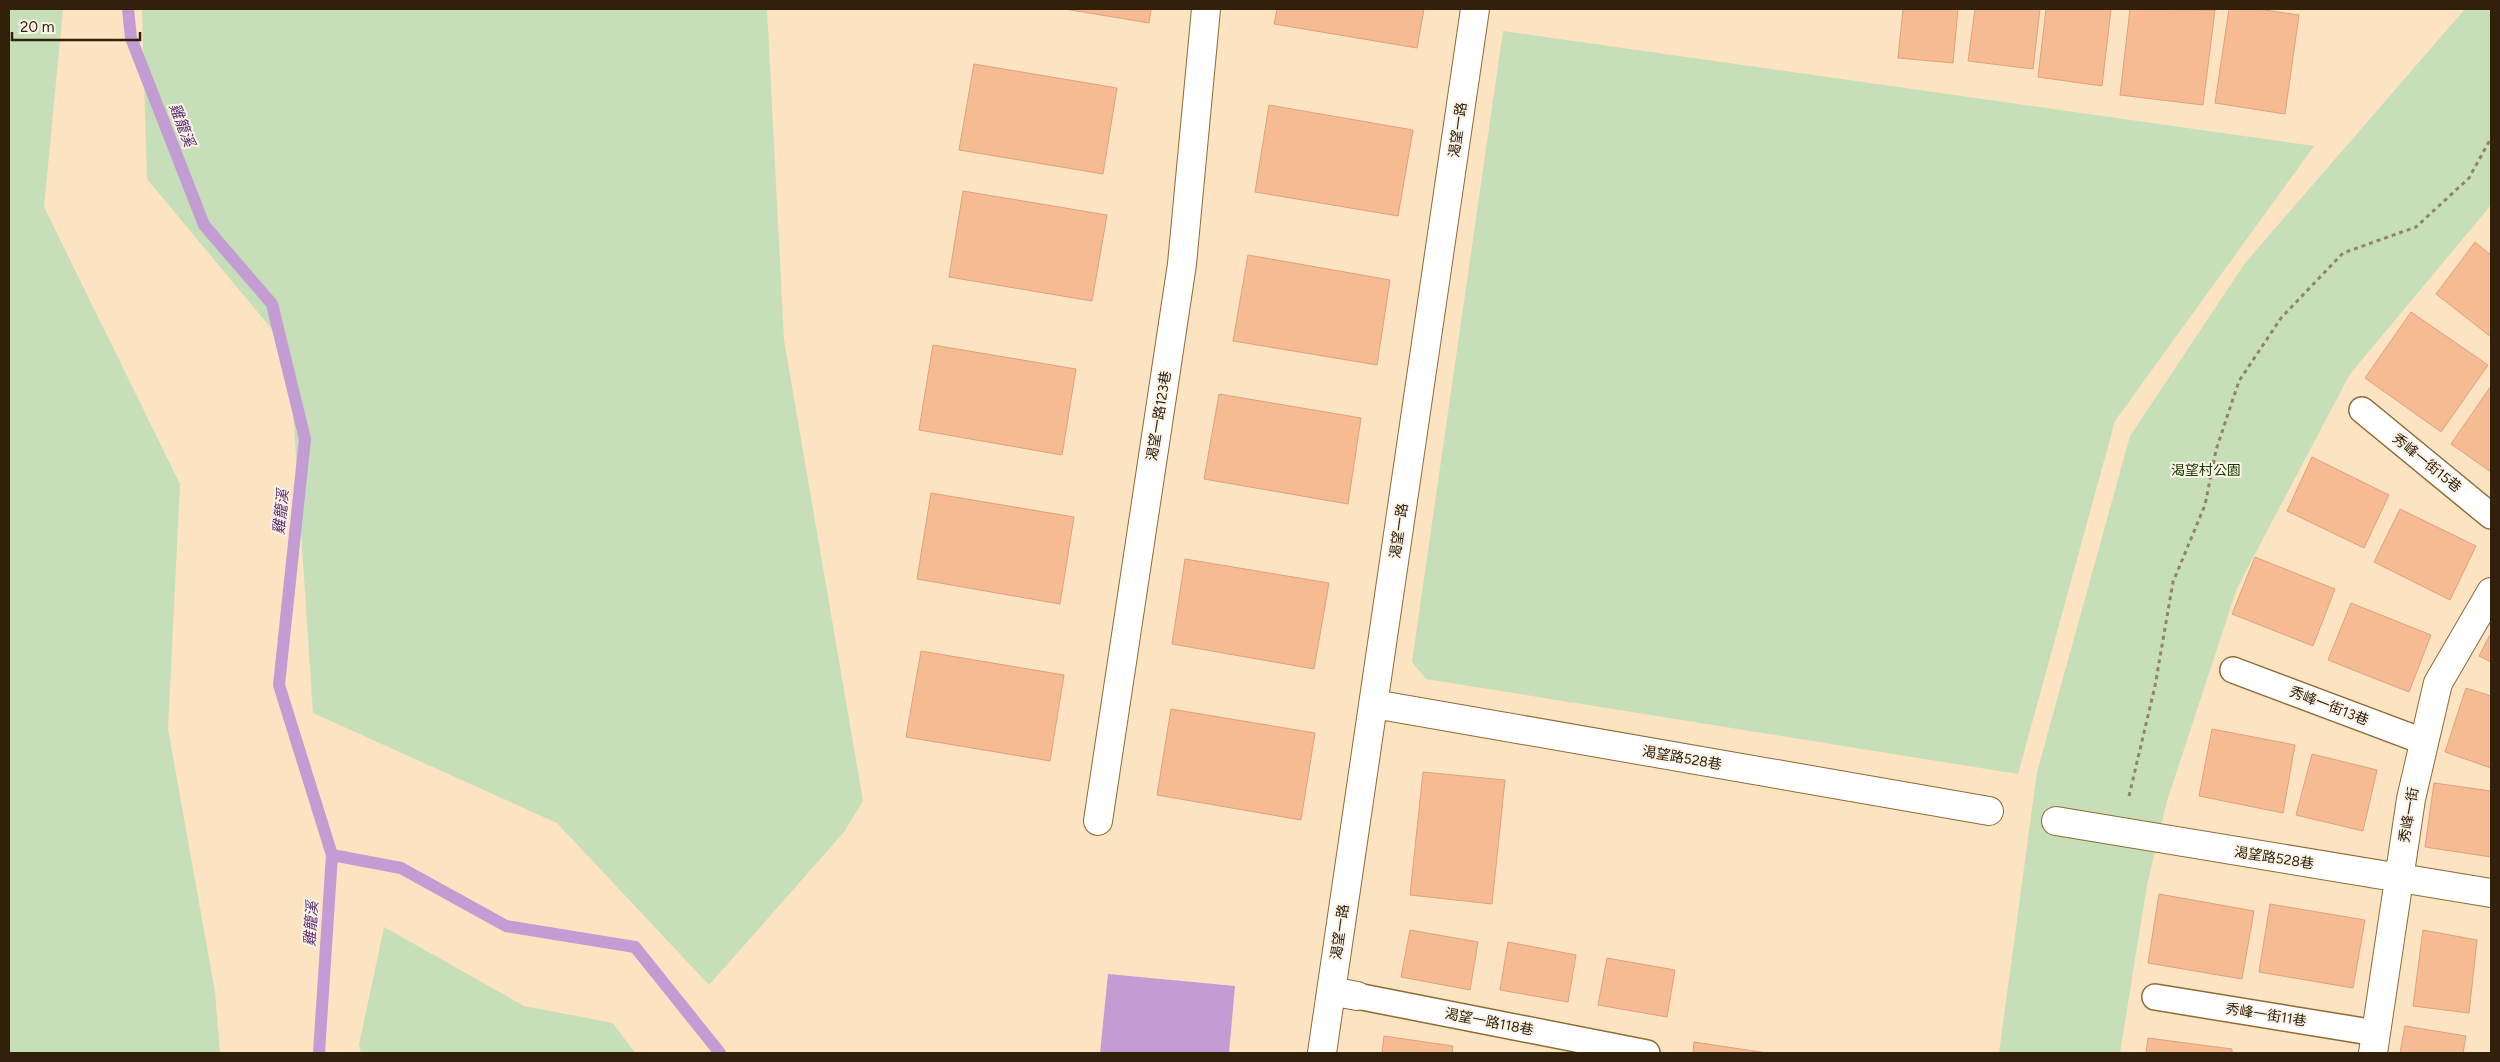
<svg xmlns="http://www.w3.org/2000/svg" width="2500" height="1062" viewBox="0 0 2500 1062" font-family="Figtree,'Noto Sans TC',sans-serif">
  <rect width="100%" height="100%" fill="#fce3c1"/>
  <!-- green -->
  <path fill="#c6dfb8" d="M9,9H63L44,207L180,484L168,729L215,992L220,1053H9Z
    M142,9H767L784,340L863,801L844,832L709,985L557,823L313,713L289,350L147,179Z
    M2465,9H2491V205L2350,374L2237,588L2167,801L2147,885L2120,1053H1999L2037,772L2130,436L2245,263Z
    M1503,31L2314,146L2115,421L2018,774L1426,679L1412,662Z
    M384,927L524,1006L613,1023L635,1053H361L359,1045Z"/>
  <!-- water -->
  <path fill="#c29cd3" d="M1108,974L1235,986L1229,1053H1100Z"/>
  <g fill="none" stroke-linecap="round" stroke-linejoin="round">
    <!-- stream -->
    <path stroke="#c29cd3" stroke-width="12" d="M128,9L131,38L204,225L272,304L305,439L279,685L332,855L319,1053
      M332,855L401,868L506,926L635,947L720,1053"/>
  </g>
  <!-- building -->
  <path fill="#f7bb93" stroke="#dca27c" d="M1065,9H1151L1149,23Z
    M1277,9H1424L1417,48L1274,24Z
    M1903,9H1958L1953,63L1898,58Z
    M1975,9H2040L2033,69L1968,61Z
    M2046,9H2111L2102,86L2038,77Z
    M2130,9L2215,10L2203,105L2120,95Z
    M2229,9H2257L2299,15L2285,114L2215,103Z
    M974,64L1117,88L1103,174L959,150Z
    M1269,105L1413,130L1398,216L1255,192Z
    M963,191L1107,215L1092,301L949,277Z
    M2475,242L2491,255V337L2436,294Z
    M1248,255L1390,280L1377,365L1233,341Z
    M2411,312L2488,365L2441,432L2365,378Z
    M933,345L1076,369L1062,455L919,430Z
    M2491,386V472L2451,444Z
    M1219,394L1361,418L1348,504L1204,479Z
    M2312,457L2389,495L2364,548L2287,511Z
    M931,493L1074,517L1060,604L917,579Z
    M2400,509L2476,546L2450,600L2374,562Z
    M2255,557L2335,589L2313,646L2232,614Z
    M1185,559L1329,583L1314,669L1172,644Z
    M2351,603L2431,635L2409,692L2328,660Z
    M2491,633V662L2479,656Z
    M921,651L1064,675L1050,761L906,737Z
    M2466,688L2491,696V768L2445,752Z
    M1171,709L1315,733L1301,820L1157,795Z
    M2212,729L2295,745L2283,813L2199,796Z
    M2312,754L2377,770L2363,831L2296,815Z
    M1423,772L1505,780L1492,904L1410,895Z
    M2434,783L2491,791V857L2425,847Z
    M2159,894L2254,911L2242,979L2148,963Z
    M2270,904L2365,920L2353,988L2259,972Z
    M1410,930L1478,942L1470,990L1401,977Z
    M2423,930L2477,940L2469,1013L2413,1006Z
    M1508,942L1576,955L1568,1002L1500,990Z
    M1607,958L1675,970L1667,1017L1598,1005Z
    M2405,1026L2466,1036L2463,1053H2400Z
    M1384,1036L1453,1046L1452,1053H1382Z
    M2148,1038L2232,1049V1053H2146Z
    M1694,1042L1767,1053H1693Z"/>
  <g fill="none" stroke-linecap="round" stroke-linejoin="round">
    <!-- service casing -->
    <g stroke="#906a33" stroke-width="28">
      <path id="service" d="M2362,410L2491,516
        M2233,670L2425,742
        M1357,996L1647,1053
        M2155,997L2376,1033"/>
    </g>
    <!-- minor casing -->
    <g stroke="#906a33" stroke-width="30">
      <path id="minor" d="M1374,704L1989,811
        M1098,821L1182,264L1206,9
        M2056,821L2491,893
        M1331,991L1357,996
        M1322,1053L1475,9
        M2373,1053L2411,799L2438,683L2491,592"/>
    </g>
    <!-- path -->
    <path stroke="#968265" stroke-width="3" stroke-dasharray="4 4" stroke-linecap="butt" d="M2129,796L2155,686L2173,582L2205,505L2216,450L2239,381L2281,318L2343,253L2416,227L2469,178L2491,138"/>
    <!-- service -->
    <use href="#service" stroke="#fff" stroke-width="25"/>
    <!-- minor -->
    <use href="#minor" stroke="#fff" stroke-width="28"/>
  </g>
  <g text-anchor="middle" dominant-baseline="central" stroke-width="4" stroke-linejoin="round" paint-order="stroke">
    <!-- street labels -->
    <g font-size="14" fill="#31210a" stroke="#fbf3e8">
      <text transform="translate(1458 130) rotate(-82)">渴望一路</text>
      <text transform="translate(1159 416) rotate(-81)">渴望一路123巷</text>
      <text transform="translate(2427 463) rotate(39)">秀峰一街15巷</text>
      <text transform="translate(1399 531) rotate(-82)">渴望一路</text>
      <text transform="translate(2329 706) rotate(21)">秀峰一街13巷</text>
      <text transform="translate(1682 758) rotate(10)">渴望路528巷</text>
      <text transform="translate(2409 815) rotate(-80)">秀峰一街</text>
      <text transform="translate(2274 858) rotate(9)">渴望路528巷</text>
      <text transform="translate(1340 932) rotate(-82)">渴望一路</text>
      <text transform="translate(2266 1015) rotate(9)">秀峰一街11巷</text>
      <text transform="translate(1489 1022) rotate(11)">渴望一路118巷</text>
    </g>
    <!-- park labels -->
    <g font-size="14" fill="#1a3a00" stroke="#fbf3e8">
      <text x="2206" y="470">渴望村公園</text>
    </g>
    <!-- water labels -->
    <g font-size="15" font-style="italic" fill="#5a2b6d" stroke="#fbf3e8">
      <text transform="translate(182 125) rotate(69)">雞籠溪</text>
      <text transform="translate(281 512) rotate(-84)">雞籠溪</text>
      <text transform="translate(311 924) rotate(-86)">雞籠溪</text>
    </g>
  </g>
  <!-- border -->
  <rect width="2500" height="1062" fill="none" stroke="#31210a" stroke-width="20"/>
  <!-- scale -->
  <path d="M12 32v8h128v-8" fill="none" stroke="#31210a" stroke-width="2.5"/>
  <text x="20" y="32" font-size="15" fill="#31210a" stroke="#fbf3e8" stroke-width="4" paint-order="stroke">20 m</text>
</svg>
